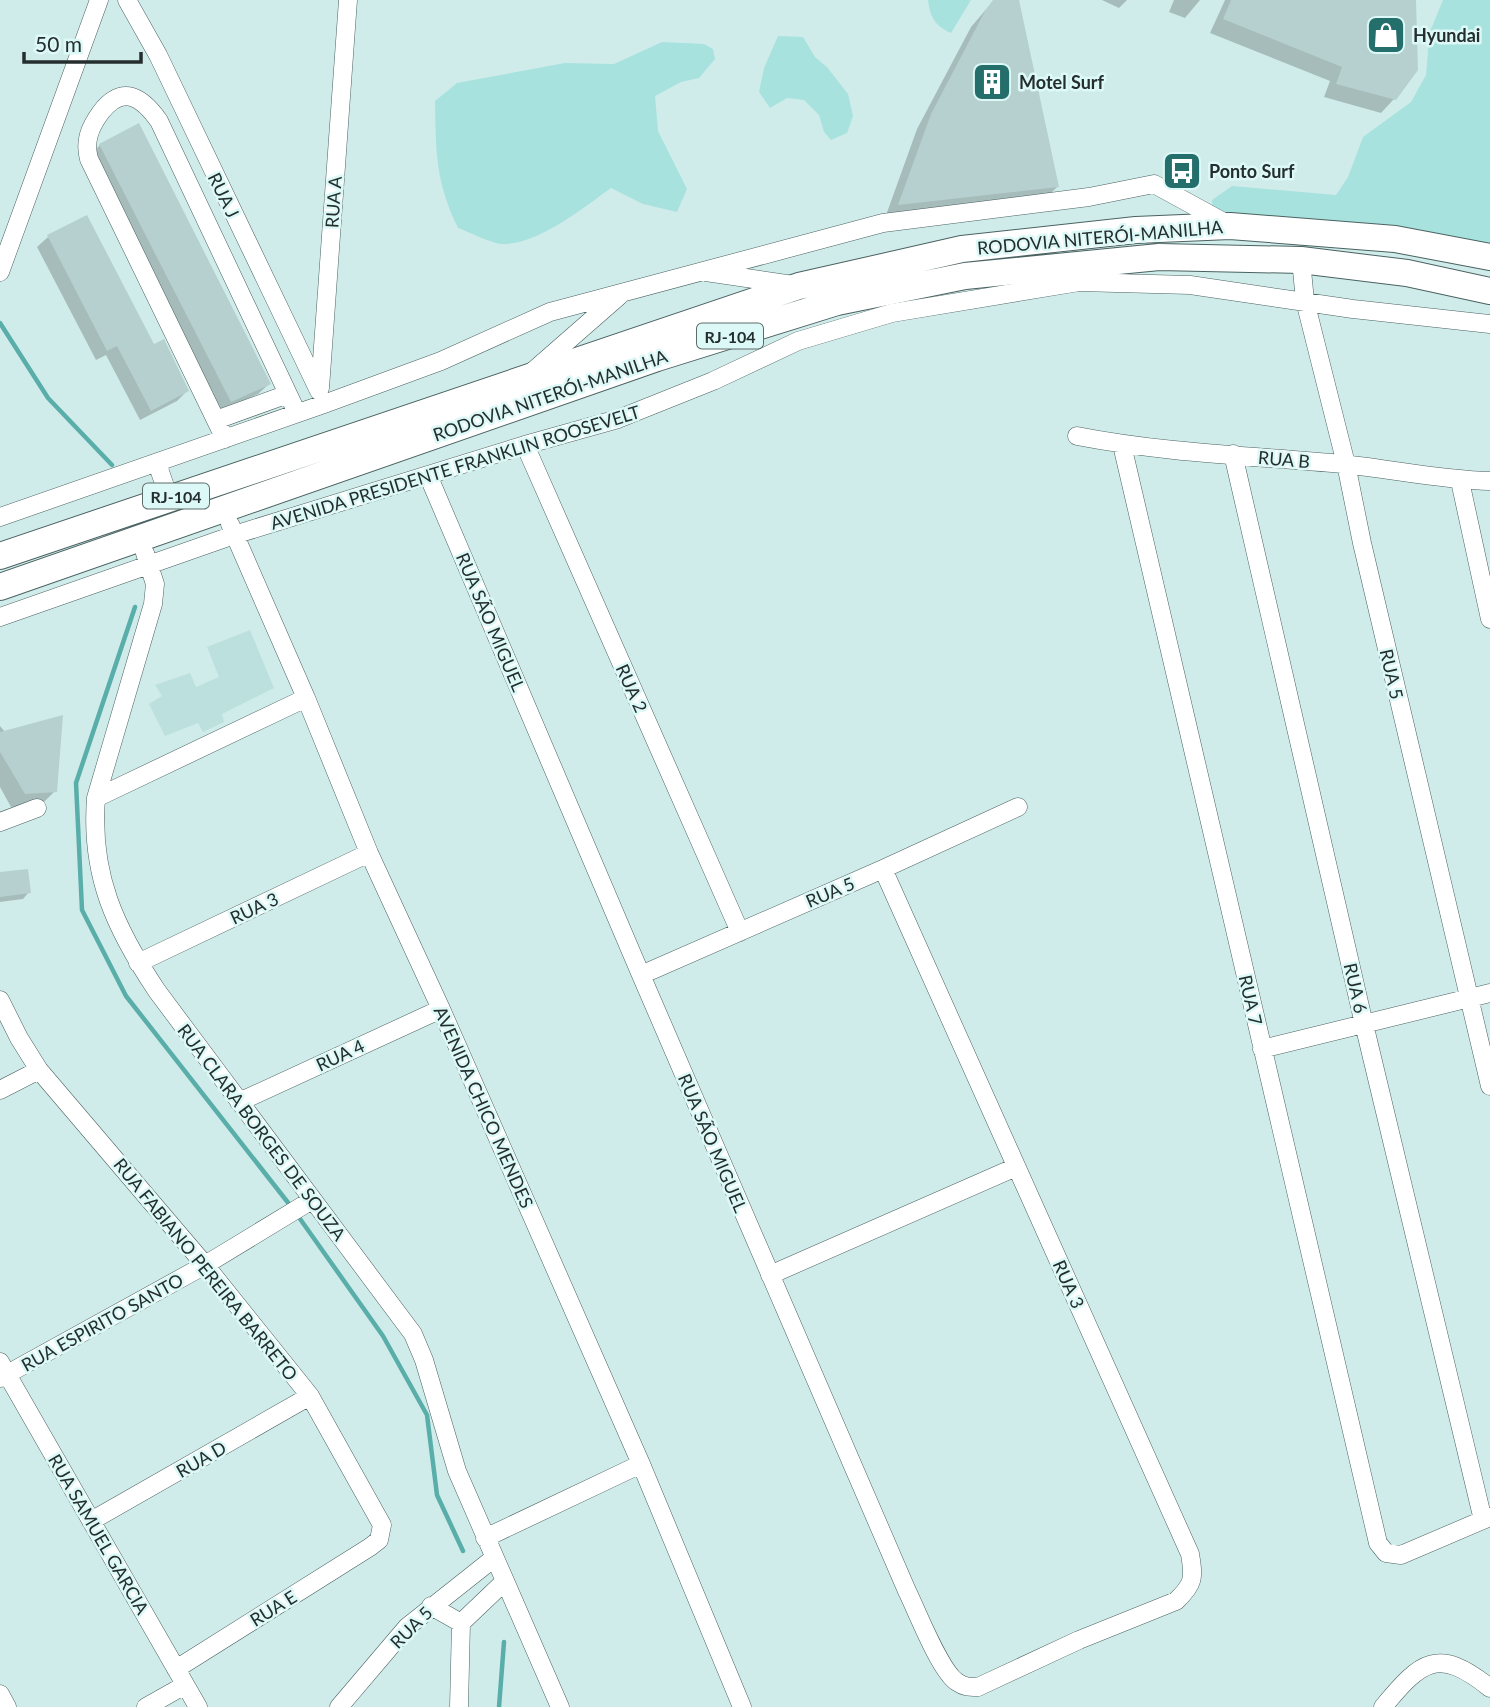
<svg xmlns="http://www.w3.org/2000/svg" width="1490" height="1707" viewBox="0 0 1490 1707" font-family="Lato,sans-serif">
  <rect width="100%" height="100%" fill="#d0ecea"/>
  <!-- built -->
  <path fill="#bbe0dd" d="M250,630L274,688L222,714L224,722L203,732L198,723L165,736L149,704L162,696L155,685L190,673L196,687L219,677L207,647Z"/>
  <!-- green -->
  <path fill="#a7e2de" d="M928,0H971L951,33C935,26 930,17 928,0Z
    M1443,0H1490V247L1213,217L1212,200L1232,186L1336,195L1348,177L1363,137L1411,102L1426,75L1428,52L1427,39Z
    M778,36L803,37L815,57L827,67L848,94L853,116L847,133L831,140L824,132L819,115L804,100L787,98L770,108L759,92L764,68Z
    M662,42L704,44L713,49L715,59L699,78L681,82L655,96L658,131L687,189L677,212L643,204L611,188C583,208 540,243 505,244C493,245 470,232 458,228C435,181 436,151 435,101L457,83L565,63L614,64Z"/>
  <!-- shadow -->
  <path fill="#0003" d="M994,0H1017L1057,187L1043,201L885,218L917,129L971,27Z
    M1102,0H1127L1119,8Z
    M1174,0H1200L1185,18L1169,12Z
    M1225,0H1415L1394,99L1381,113L1324,97L1330,81L1210,33Z
    M100,145L269,384L258,394L221,411L90,156Z
    M86,217L153,346L187,391L177,401L140,420L106,355L96,360L37,247L48,237Z
    M0,726L55,791L42,804L11,807L0,787Z
    M0,874L29,892L23,899L0,902Z"/>
  <g fill="none" stroke-linecap="round" stroke-linejoin="round">
    <!-- stream -->
    <path stroke="#5aaeaa" stroke-width="4.5" d="M0,323L48,398L112,465
      M135,607L76,783L82,910L126,996L293,1209
      M298,1216L383,1336L427,1415L437,1495L463,1551
      M499,1707L504,1642"/>
  </g>
  <!-- building -->
  <path fill="#b5d0ce" d="M993,0H1019L1059,187L898,205L931,114L985,11Z
    M1231,0H1416L1418,70L1396,100L1336,84L1342,67L1223,19Z
    M139,123L271,384L231,402L99,144Z
    M87,215L154,344L164,339L189,391L151,411L117,346L107,351L47,235Z
    M63,715L57,792L25,794L0,752V732Z
    M28,869L31,893L0,897V872Z"/>
  <g fill="none" stroke-linecap="round" stroke-linejoin="round">
    <!-- minor casing -->
    <g stroke="#4a6261" stroke-width="19">
      <path id="minor" d="M127,0L158,55L319,391
        M1301,260L1305,301L1346,464L1362,543L1490,1086
        M0,272L99,0
        M706,272L793,285
        M532,372L619,296
        M320,388L348,0
        M216,420L288,394
        M1077,436C1164,453 1254,456 1342,464C1392,469 1440,480 1490,481
        M225,439L89,159C84,141 90,127 101,112C123,84 142,97 159,121L297,413
        M525,445L740,932
        M1122,445L1378,1543L1386,1553L1401,1555L1490,1517
        M1233,454L1364,1024L1483,1520
        M157,463L169,498
        M428,475L641,975L907,1591C917,1611 940,1671 957,1682C964,1687 969,1687 978,1687L1079,1640L1176,1601C1194,1584 1194,1578 1190,1554L883,869
        M1460,481L1490,619
        M0,517L324,404L441,361L550,312L883,223L1089,197L1154,184L1229,225
        M230,524L306,698L369,853L441,1009L641,1464L742,1707
        M145,553L155,584L153,604L96,798C90,875 115,928 157,991L413,1334L424,1360L457,1471L560,1707
        M0,617L234,535L525,445L618,419L713,381L798,341L892,313L1079,282L1190,285L1353,309L1490,324
        M96,798L306,698
        M0,822L37,808
        M138,963L369,853
        M641,975L883,869L1018,807
        M0,1000L19,1038L39,1070L205,1265L310,1396L382,1525L379,1540L370,1547L176,1669
        M1262,1049L1490,993
        M0,1090L39,1070
        M239,1102L441,1009
        M770,1275L1016,1167
        M0,1362L198,1707
        M0,1378L205,1265L312,1200
        M91,1521L310,1396
        M485,1538L641,1464
        M431,1606L461,1623
        M0,1694L7,1707
        M146,1707L185,1685
        M339,1707L407,1627L494,1558
        M459,1707L461,1623L504,1582
        M1383,1707C1421,1661 1438,1646 1490,1688"/>
    </g>
    <!-- highway casing -->
    <g stroke="#4a6261" stroke-width="28">
      <path id="highway" d="M0,556L799,286L962,249L1136,230L1230,226L1395,239L1490,257
        M0,587L657,358L837,302L965,276L1159,257L1301,260L1407,273L1490,291"/>
    </g>
    <!-- minor -->
    <use href="#minor" stroke="#fff" stroke-width="18"/>
    <!-- highway -->
    <use href="#highway" stroke="#fff" stroke-width="26"/>
  </g>
  <!-- icons -->
  <defs>
    <g id="shop-square" transform="scale(2.0125)"><rect x="-9" y="-9" width="18" height="18" rx="4" fill="#246f6c" stroke="#ddf9f7"/><path d="M-5-2.5h2.3a2.7 3.5 0 0 1 5.4 0H5L5.5 6h-11ZM-1.5-2.5h3a1.5 2.3 0 0 0-3 0Z" fill="#fff"/></g>
    <g id="building-square" transform="scale(2.0125)"><rect x="-9" y="-9" width="18" height="18" rx="4" fill="#246f6c" stroke="#ddf9f7"/><path d="M-4-6H4V6H1V3H-1V6H-4ZM-2.5-4.3h1.7v1.8h-1.7ZM.8-4.3h1.7v1.8H.8ZM-2.5-1h1.7V.8h-1.7ZM.8-1h1.7V.8H.8Z" fill="#fff"/></g>
    <g id="bus-square" transform="scale(2.0125)"><rect x="-9" y="-9" width="18" height="18" rx="4" fill="#246f6c" stroke="#ddf9f7"/><path d="M-5-6H5V4H4V6H2V4H-2V6H-4V4H-5ZM-3.5-4V0h7V-4ZM-3.5 1.2v1.5H-2V1.2ZM2 1.2v1.5H3.5V1.2Z" fill="#fff"/></g>
  </defs>
  <g fill-rule="evenodd">
    <use href="#shop-square" x="1386" y="35"/>
    <use href="#building-square" x="992" y="82"/>
    <use href="#bus-square" x="1182" y="171"/>
  </g>
  <g text-anchor="middle" dominant-baseline="central" stroke-width="5" stroke-linejoin="round" paint-order="stroke">
    <!-- shield labels -->
    <g fill="#ddf9f7" stroke="#5c6b6a" stroke-width="2">
      <rect x="697" y="323.5" width="66" height="25" rx="5"/>
      <rect x="143" y="483.5" width="66" height="25" rx="5"/>
    </g>
    <g font-size="16" font-weight="bold" fill="#242e2e">
      <text x="730" y="336">RJ-104</text>
      <text x="176" y="496">RJ-104</text>
    </g>
    <!-- poi labels -->
    <g font-size="18" font-weight="bold" fill="#242e2e" stroke="#ddf9f7" text-anchor="start">
      <text x="1413" y="35">Hyundai</text>
      <text x="1019" y="82">Motel Surf</text>
      <text x="1209" y="171">Ponto Surf</text>
    </g>
    <!-- street labels -->
    <g font-size="18" fill="#242e2e" stroke="#ddf9f7">
      <text transform="translate(224 195) rotate(64)">RUA J</text>
      <text transform="translate(333 202) rotate(-86)">RUA A</text>
      <text transform="translate(1100 237) rotate(-5)">RODOVIA NITERÓI-MANILHA</text>
      <text transform="translate(550 395) rotate(-19)">RODOVIA NITERÓI-MANILHA</text>
      <text transform="translate(1284 459) rotate(5)">RUA B</text>
      <text transform="translate(455 467) rotate(-17)">AVENIDA PRESIDENTE FRANKLIN ROOSEVELT</text>
      <text transform="translate(491 622) rotate(67)">RUA SÃO MIGUEL</text>
      <text transform="translate(1392 674) rotate(77)">RUA 5</text>
      <text transform="translate(632 688) rotate(66)">RUA 2</text>
      <text transform="translate(830 892) rotate(-23)">RUA 5</text>
      <text transform="translate(254 908) rotate(-25)">RUA 3</text>
      <text transform="translate(1356 988) rotate(77)">RUA 6</text>
      <text transform="translate(1251 1000) rotate(77)">RUA 7</text>
      <text transform="translate(340 1055) rotate(-25)">RUA 4</text>
      <text transform="translate(484 1107) rotate(66)">AVENIDA CHICO MENDES</text>
      <text transform="translate(262 1132) rotate(53)">RUA CLARA BORGES DE SOUZA</text>
      <text transform="translate(713 1143) rotate(67)">RUA SÃO MIGUEL</text>
      <text transform="translate(206 1269) rotate(51)">RUA FABIANO PEREIRA BARRETO</text>
      <text transform="translate(1069 1284) rotate(66)">RUA 3</text>
      <text transform="translate(102 1322) rotate(-29)">RUA ESPIRITO SANTO</text>
      <text transform="translate(201 1459) rotate(-30)">RUA D</text>
      <text transform="translate(99 1534) rotate(60)">RUA SAMUEL GARCIA</text>
      <text transform="translate(273 1608) rotate(-32)">RUA E</text>
      <text transform="translate(411 1627) rotate(-45)">RUA 5</text>
    </g>
  </g>
  <!-- scale -->
  <path d="M24 52v10h117v-10" fill="none" stroke="#242e2e" stroke-width="3.5"/>
  <text x="35" y="52" font-size="21" fill="#242e2e" stroke="#ddf9f7" stroke-width="5" paint-order="stroke">50 m</text>
</svg>
